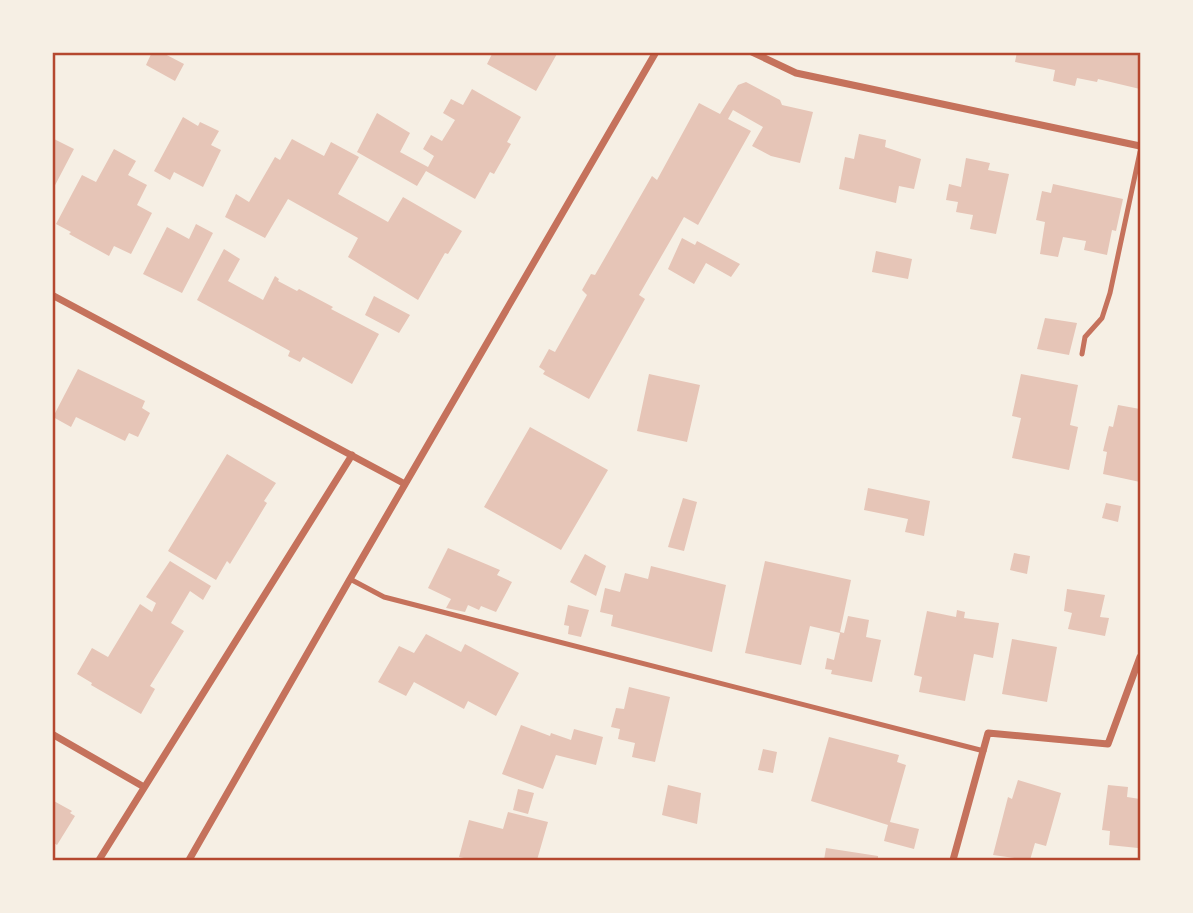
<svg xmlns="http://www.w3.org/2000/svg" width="1193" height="913" viewBox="0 0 1193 913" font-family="'Space Grotesk',sans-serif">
  <rect width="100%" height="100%" fill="#f6efe4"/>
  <!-- building -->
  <path fill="#e6c5b7" d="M152,52H161L184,64L175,81L146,65Z
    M493,52H558L536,91L487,64Z
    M1017,52H1122L1136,55V52H1140V89L1098,79L1097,82L1077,78L1075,86L1053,81L1055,70L1015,62Z
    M746,82L780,100L782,105L813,112L800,163L771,156L752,146L763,127L733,110L728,119L751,131L698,225L684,217L639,295L645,299L589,399L543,374L545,371L539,367L549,349L555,352L587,295L582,290L591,274L595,275L652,176L657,180L699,103L720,114L738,85Z
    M472,89L521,117L507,142L511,144L494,174L490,172L475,199L426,171L417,186L357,152L377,113L410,133L400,152L428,167L434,156L423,149L431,135L442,141L455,120L443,113L451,99L463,105Z
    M183,117L198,126L200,122L219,131L211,145L221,150L203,187L174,172L170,180L154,171Z
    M859,134L886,140L885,147L921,159L914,189L899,186L896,203L839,189L845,157L854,159Z
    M52,138L74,149L52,191Z
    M292,139L324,156L331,142L359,157L338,194L388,222L403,197L462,231L448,254L445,253L418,300L348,257L358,238L288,199L265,238L225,217L236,194L249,202L275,157L280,160Z
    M114,149L136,161L128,175L147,185L137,205L152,213L131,254L114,246L109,256L69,234L71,232L56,224L82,175L96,182Z
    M966,158L990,163L988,170L1009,174L996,234L970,229L973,215L956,212L958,202L946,200L949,184L961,187Z
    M1053,184L1123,199L1116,231L1112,230L1107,255L1084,250L1086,241L1063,237L1058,257L1040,254L1045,222L1036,220L1042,191L1051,193Z
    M196,224L213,233L182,293L143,274L167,227L189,239Z
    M682,238L695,245L697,241L740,264L731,277L706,263L694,284L668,269Z
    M224,249L240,259L228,281L263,300L275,276L279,279L278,281L297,291L299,289L333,307L331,309L379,334L352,384L303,357L300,362L288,356L290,351L197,300Z
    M876,251L912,259L908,279L872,272Z
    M374,296L410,315L399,333L365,315Z
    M1045,318L1077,323L1069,355L1037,349Z
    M78,369L145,401L142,408L150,413L138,437L129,433L125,441L76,417L71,427L53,417Z
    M649,374L700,385L687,442L637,431Z
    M1021,374L1078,385L1070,425L1078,427L1069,470L1012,458L1021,418L1012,416Z
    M1118,405L1140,409V482L1103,474L1107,452L1103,451L1109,426L1113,427Z
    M530,427L608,470L561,550L484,507Z
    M227,454L276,483L264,501L267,503L230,564L227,561L216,580L168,551Z
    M868,488L930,501L924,536L905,532L908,519L864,510Z
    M683,498L697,502L684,551L668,547Z
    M1106,503L1121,506L1118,522L1102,518Z
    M448,548L500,570L497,575L512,582L496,612L481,606L479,610L468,605L465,612L446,608L451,599L428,588Z
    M1014,553L1030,556L1027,574L1010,570Z
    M585,554L606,566L596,596L570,582Z
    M170,561L211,586L203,600L190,591L171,623L184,631L150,686L155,689L141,714L91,685L92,683L77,674L92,648L108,657L140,604L152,612L156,603L146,597Z
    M765,561L851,580L840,632L844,633L848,616L869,620L866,637L881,640L872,682L831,674L832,670L825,669L827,658L834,660L840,633L810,626L801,665L745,653Z
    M651,566L726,585L712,652L611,626L613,615L600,612L605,588L620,592L625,573L648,579Z
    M1067,589L1105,595L1100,617L1109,618L1105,636L1068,629L1072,613L1064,611Z
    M568,605L589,610L581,637L568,634L569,626L564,625Z
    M957,610L965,612L964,618L999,623L993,658L974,654L965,701L919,692L922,677L914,675L927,611L956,617Z
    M426,634L461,652L465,644L519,673L496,716L468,701L464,709L414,682L406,696L378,682L399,646L414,653Z
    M1012,639L1057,647L1047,702L1002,694Z
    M629,687L670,697L655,762L632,757L635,743L618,739L620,729L611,727L616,708L624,709Z
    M521,725L550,736L551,733L571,740L574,729L603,737L596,765L556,755L543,789L502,774Z
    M829,737L899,755L897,762L906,765L890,822L919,829L914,849L884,841L888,825L811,801Z
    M763,749L777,752L773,773L758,770Z
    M1018,780L1061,793L1046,846L1035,843L1030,860L993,855L1008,797L1012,799Z
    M668,785L701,793L697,824L662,815Z
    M1108,785L1128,787L1127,797L1140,799L1138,848L1109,845L1110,831L1102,830Z
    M518,789L534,793L528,814L513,810Z
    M52,800L72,811L70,813L75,816L57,845L52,842Z
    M508,812L548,822L537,860H473L459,857L469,820L503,829Z
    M826,848L878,856V860H824Z"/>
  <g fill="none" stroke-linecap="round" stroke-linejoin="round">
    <!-- service -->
    <path stroke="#c5725c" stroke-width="5" d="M1082,354L1085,337L1102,318L1110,293L1140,152
      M350,579L384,597L984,751"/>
    <!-- minor -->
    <path stroke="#c5725c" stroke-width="7" d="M752,52L796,73L1140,146
      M52,295L405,484
      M52,734L144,787
      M99,860L352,455
      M189,860L350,579L656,52
      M953,860L988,733L1108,744L1140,657"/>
  </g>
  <!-- border -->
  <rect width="1193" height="913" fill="none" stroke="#f6efe4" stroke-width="108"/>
  <rect x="54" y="54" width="1085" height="805" fill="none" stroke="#b5482f" stroke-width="2.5"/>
</svg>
